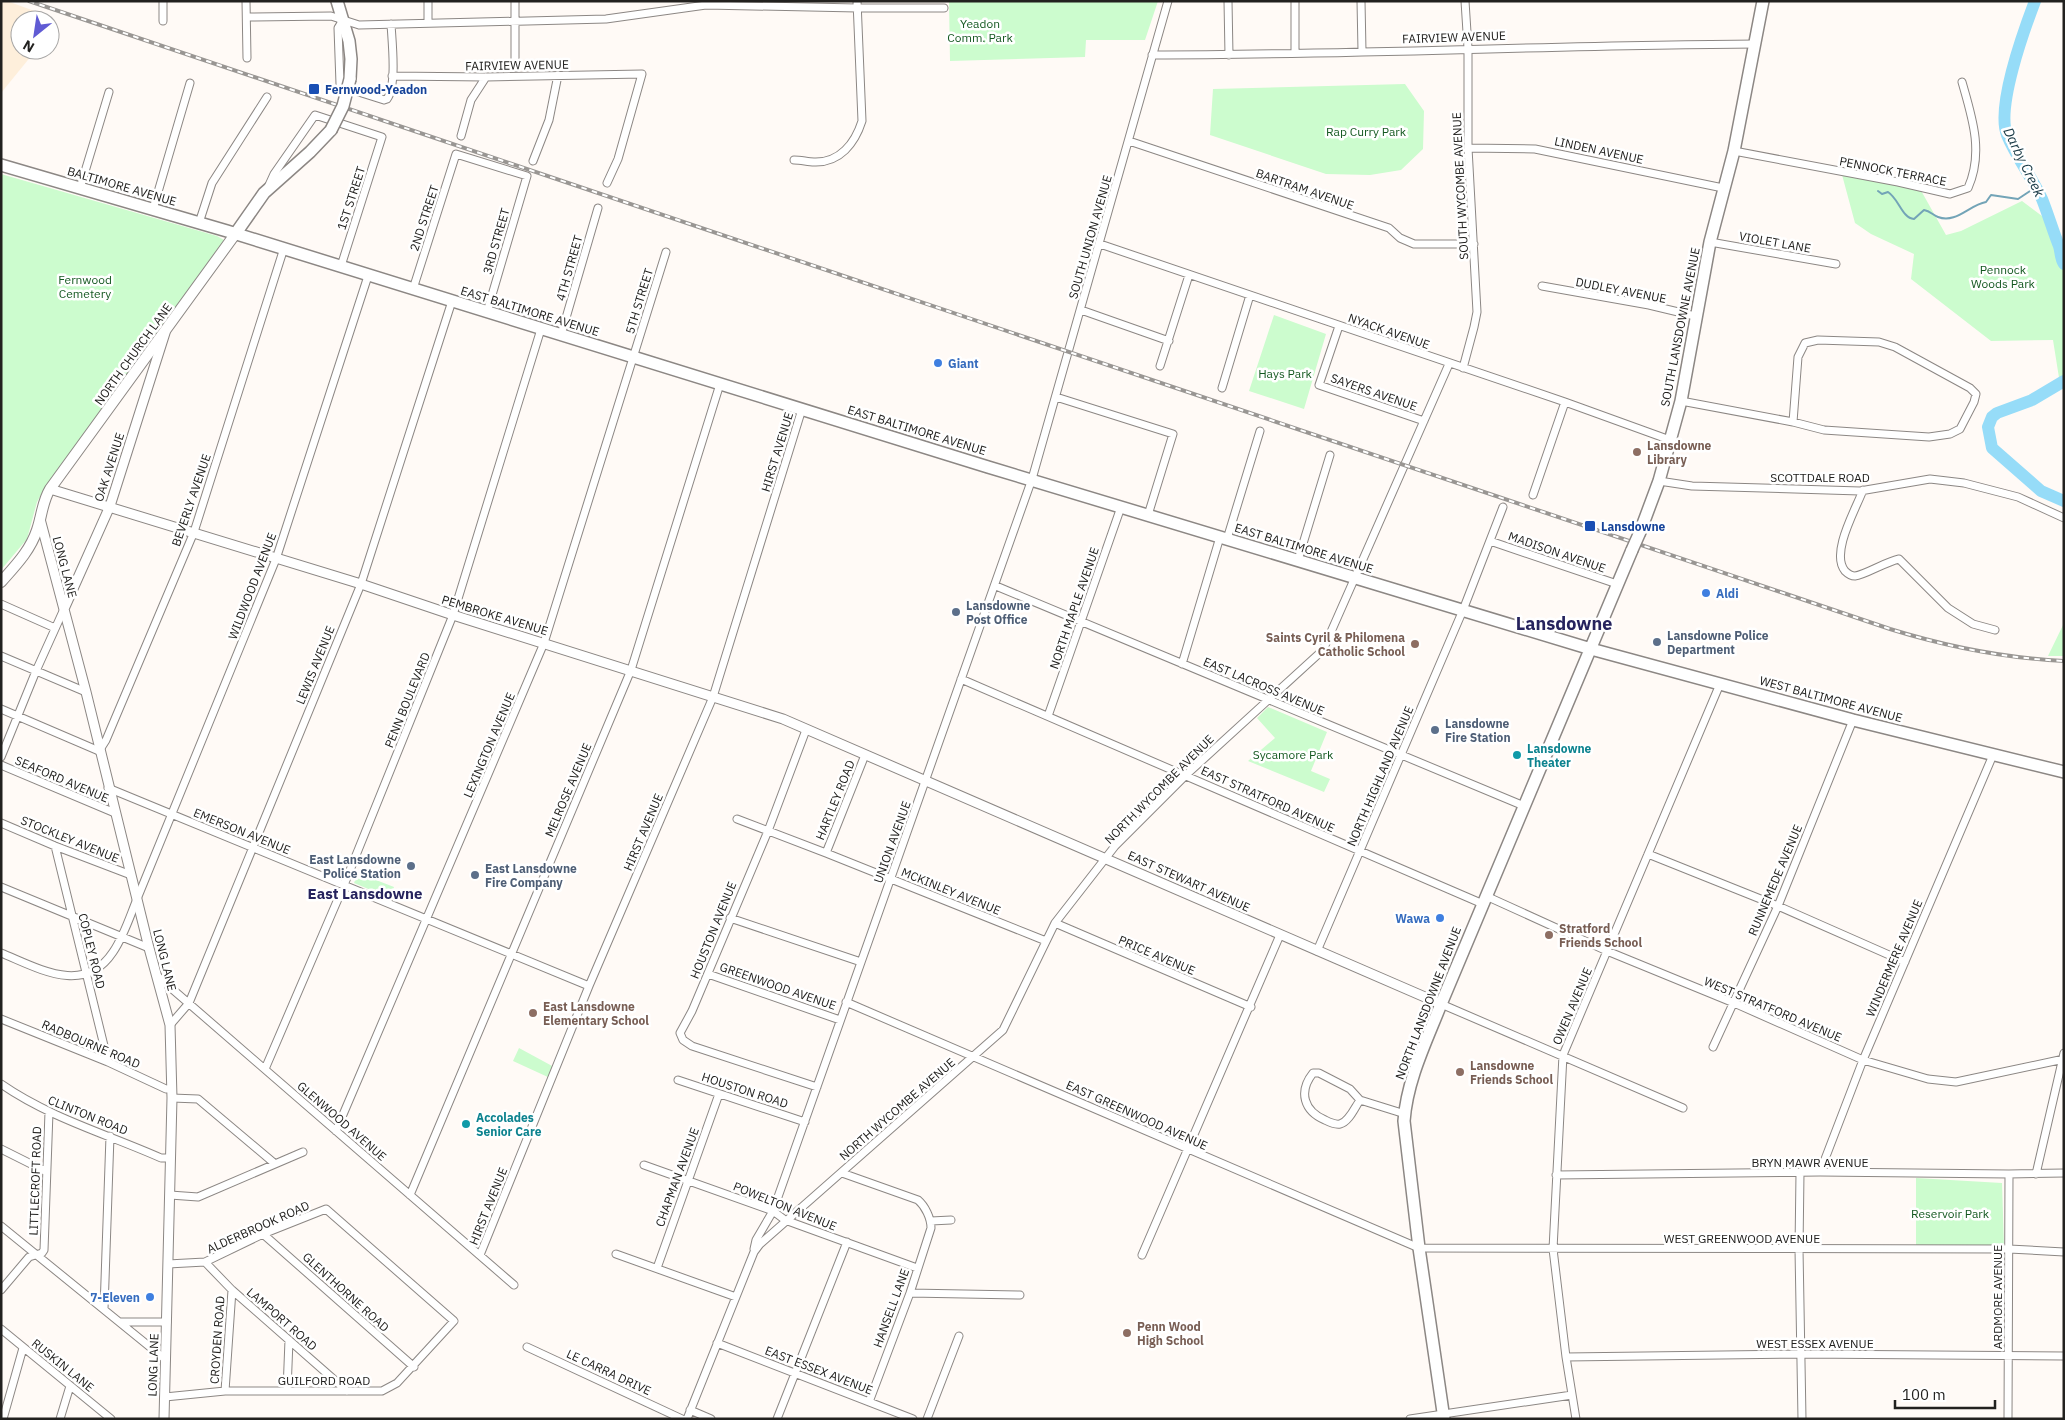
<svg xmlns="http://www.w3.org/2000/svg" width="2065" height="1420" viewBox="0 0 2065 1420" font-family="'IBM Plex Sans',sans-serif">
  <rect width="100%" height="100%" fill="#fffaf6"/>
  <!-- industrial -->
  <path fill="#feefdb" d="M1,1H7L40,13V20H20V50H36L1,93Z"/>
  <!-- green -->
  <path fill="#ccfcce" d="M949,1H1158L1145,40H1086L1085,57L950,61Z
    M1405,84L1424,111L1423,149L1401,170L1370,175L1326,174L1210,135L1213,89Z
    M1841,171L1919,187L1946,235L1961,231L2022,201L2050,222L2060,248V259L2064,264V381L2060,384L2053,340L1991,341L1911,279L1914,254L1871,234L1855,223Z
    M1,174L217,236L224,240L45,487L37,502L27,539L1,570Z
    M1274,315L1326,334L1304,409L1249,391Z
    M2064,623V656H2048Z
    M1268,707L1327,732L1311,771L1330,779L1324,792L1248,761L1275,738L1257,718Z
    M358,873L394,887L390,898L354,883Z
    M519,1048L554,1067L550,1078L513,1061Z
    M1916,1178L2002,1183L2004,1247L1916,1246Z"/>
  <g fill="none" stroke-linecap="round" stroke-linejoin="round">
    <!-- stream -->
    <path stroke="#73a4b7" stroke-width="2" d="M1878,191L1882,194L1888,192C1899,199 1902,218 1914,219L1924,210C1930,211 1933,215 1938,217C1956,224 1969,205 1986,202L1991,195L2018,199L2036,187"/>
    <!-- river -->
    <path stroke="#96dcf8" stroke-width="12" d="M2035,1C2024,30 1996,107 2007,135C2016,157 2032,177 2042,199C2048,214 2053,231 2059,246C2061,252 2060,258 2064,264
      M2064,381L2032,400L1997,413L1992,417L1988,427L1992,448L2041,491L2064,501"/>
    <!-- minor casing -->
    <g stroke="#8c8784" stroke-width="9">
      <path id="minor" d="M163,1V21
        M246,1L247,58
        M428,1V23
        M515,1V68
        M1228,1L1229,55
        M1361,1L1362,51
        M247,17L331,16L359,25L606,19L706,5L857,8H944
        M343,20L338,28L340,84L349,89L384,100L387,99C397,86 392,42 391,24
        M1295,53V1
        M1152,55C1353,55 1555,45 1756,44
        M392,76L486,77L642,74L618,159L607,183
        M461,136L471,100L486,77
        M1129,141L1389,228L1400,238L1414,244H1474
        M1468,148L1535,149L1723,188
        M1734,151L1898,182L1950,194L1968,188C1984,152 1972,117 1962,82
        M794,160C801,160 808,162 814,162C840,163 855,143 862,121L857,1
        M533,161L549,120L558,75
        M269,185L274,174L315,115L382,137L341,266
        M80,188L109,92
        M153,209L190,83
        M199,223L212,183L267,97
        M1710,242L1836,264
        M1100,244L1565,402L1670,440
        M1542,286L1649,305L1695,316
        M413,289L456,154L527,176L487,312
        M1081,310L1169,341
        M1339,326L1319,385L1424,421
        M561,335L598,208
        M1160,366L1189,275
        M1463,368L1474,327L1477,312L1468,148V48L1465,1
        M1222,388L1250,295
        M1056,397L1173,434L1148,515
        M1681,401L1793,422L1824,430L1929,437L1950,434L1960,429L1974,402L1976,394L1970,388L1895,347L1879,342L1818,340L1805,343L1798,357L1793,422
        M1659,481L1692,486L1860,491L1930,479L1964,483L2018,497L2064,518
        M1863,490C1856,509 1830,553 1845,571C1848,574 1851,576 1855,576C1865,575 1885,562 1899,559L1948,608L1973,624L1995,630
        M1533,495L1565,402
        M1227,539L1260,431
        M1490,541L1617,584
        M1298,560L1330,455
        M996,586L1524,806
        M1,604L55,628
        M1,656L86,692
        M1182,664L1220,537
        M961,679L1483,904
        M1,709L99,751L106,740L194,532L284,248
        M1048,716L1121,507
        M806,730L768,831L692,1011L680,1033L683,1040L692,1046L817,1087
        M1,757L36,671L64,609
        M1,765L115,813
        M108,788L589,986
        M737,819L826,853L1046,941
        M1,823L55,846L131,875
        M55,846L108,1062
        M826,853L865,755
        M1648,854L1778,906L1905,962
        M1,887L149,948
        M1486,896L1607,951L1734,1003L1863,1060L1928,1079L1956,1082L2064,1059
        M730,918L861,962
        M1055,923L1251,1007
        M1317,951L1463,610L1503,507
        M1,953C38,968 84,996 113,952C124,936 130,916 137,899L276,559L368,276
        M708,974L840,1020
        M156,975L514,1285
        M846,1002L1419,1248L2009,1249L2064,1252
        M1441,1004L1683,1108
        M1,1019L108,1062L166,1089H172
        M170,1025L189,1003L361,584L452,301
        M1713,1047L1778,906L1853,720
        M265,1069L344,885L453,615L541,329
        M678,1080L805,1122
        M1,1084C50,1118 107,1134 161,1158H170
        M172,1098L198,1099L274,1163
        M1360,1100C1355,1107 1349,1122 1340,1124C1335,1125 1329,1122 1325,1120C1304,1111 1298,1092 1313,1073H1319L1350,1089L1360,1100L1405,1114
        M336,1131L544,643L666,252
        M1,1149L45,1171
        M644,1165L773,1211L785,1220L917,1268
        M1820,1172L1863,1060L1993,755
        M842,1173L918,1200C925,1206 931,1218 931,1228L910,1293L869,1402
        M1800,1173L1799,1249L1802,1419
        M2036,1174L2064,1053
        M1556,1175L1820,1172L2009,1174L2064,1173
        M170,1195L198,1197L303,1152
        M410,1195L631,670L720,384
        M931,1221L951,1220
        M1,1226L166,1360
        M263,1234L414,1367
        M754,1249L756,1240L773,1211L1032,479L1168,1
        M616,1254L736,1297
        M480,1255L589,986L713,697L802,409
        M1142,1255L1280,935
        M205,1262L232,1290L347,1391
        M657,1268L719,1094
        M1,1290L29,1257L42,1253L44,1250L49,1112
        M910,1293L1020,1295
        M104,1309L110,1136
        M120,1322H167
        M1,1329L111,1419
        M717,1343L913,1419
        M527,1347L682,1419
        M1566,1357L1802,1354L2064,1356
        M225,1391L232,1290
        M287,1391L289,1340
        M165,1397L225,1391H382L397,1383L454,1321L326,1209L263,1234L205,1262L168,1264
        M690,1410L711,1419
        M3,1419L23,1348
        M60,1419L70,1386
        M687,1419L754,1252L760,1244L1003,1030L1055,923L1115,846L1186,775L1323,650L1449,364
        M777,1419L847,1242
        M927,1419L959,1336
        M1410,1419L1572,1395
        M1576,1419L1566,1357L1553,1249L1563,1055L1720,684
        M2008,1419L2009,1174"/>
    </g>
    <!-- tertiary casing -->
    <g stroke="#8c8784" stroke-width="11">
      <path id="tertiary" d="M50,489L361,584L453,615L783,719L1441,1004
        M40,519L86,692L149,948L170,1025L172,1098L164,1419
        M64,609L110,506L165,333"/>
    </g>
    <!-- secondary casing -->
    <g stroke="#8c8784" stroke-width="12">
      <path id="secondary" d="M1,582C15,566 30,551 37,530C42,516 42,502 50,489L236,233"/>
    </g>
    <!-- primary casing -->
    <g stroke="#8c8784" stroke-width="14">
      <path id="primary" d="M337,1L349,41L351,59L350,79
        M1,165L227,231L988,467L1591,649L1853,720L2064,772
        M236,233L264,193L310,152L331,130
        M1640,532L1659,481L1681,401L1710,242L1734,151L1763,1
        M1444,1419L1419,1248L1404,1121C1407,1080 1426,1042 1441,1004L1632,550"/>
    </g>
    <!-- minor -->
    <use href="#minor" stroke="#fff" stroke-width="7"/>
    <!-- tertiary -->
    <use href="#tertiary" stroke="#fff" stroke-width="9"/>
    <!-- secondary -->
    <use href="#secondary" stroke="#fff" stroke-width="10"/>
    <!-- primary -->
    <use href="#primary" stroke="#fff" stroke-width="11"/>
    <!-- rail casing -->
    <g stroke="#999693" stroke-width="4">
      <path id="rail" d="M29,1L1890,629C1948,647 2003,658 2064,661"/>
    </g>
    <!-- rail -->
    <use href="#rail" stroke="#fff" stroke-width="2" stroke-dasharray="5.5" stroke-linecap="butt"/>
    <!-- primary-bridge casing -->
    <g stroke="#8c8784" stroke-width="14" stroke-linecap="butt">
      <path id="primary-bridge" d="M331,130L343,106L350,79
        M1632,550L1640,532"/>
    </g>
    <!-- primary-bridge -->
    <use href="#primary-bridge" stroke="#fff" stroke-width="11"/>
  </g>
  <!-- markers -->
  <g fill="#1a4fb4" stroke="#fff" stroke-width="2">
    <rect x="308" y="83" width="12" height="12" rx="2.5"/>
    <rect x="1584" y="520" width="12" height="12" rx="2.5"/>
  </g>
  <g fill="#3f7fe0" stroke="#fff" stroke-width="2">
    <circle cx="938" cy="363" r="5"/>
    <circle cx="1706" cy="593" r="5"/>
    <circle cx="1440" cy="918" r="5"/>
    <circle cx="150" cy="1297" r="5"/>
  </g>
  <g fill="#8d6e63" stroke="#fff" stroke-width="2">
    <circle cx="1637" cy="452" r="5"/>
    <circle cx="1415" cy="644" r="5"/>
    <circle cx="1549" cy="935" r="5"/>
    <circle cx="533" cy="1013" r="5"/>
    <circle cx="1460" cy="1072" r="5"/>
    <circle cx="1127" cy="1333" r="5"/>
  </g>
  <g fill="#5c6f8a" stroke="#fff" stroke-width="2">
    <circle cx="956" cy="612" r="5"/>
    <circle cx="1657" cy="642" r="5"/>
    <circle cx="1435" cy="730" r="5"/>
    <circle cx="411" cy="866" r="5"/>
    <circle cx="475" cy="875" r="5"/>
  </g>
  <g fill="#0f9aa8" stroke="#fff" stroke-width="2">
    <circle cx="1517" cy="755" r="5"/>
    <circle cx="466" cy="1124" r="5"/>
  </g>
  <g text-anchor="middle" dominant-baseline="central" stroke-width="5" stroke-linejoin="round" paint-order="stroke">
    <!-- park labels -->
    <g font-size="12" fill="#145820" stroke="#fff">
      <text x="980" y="23">Yeadon<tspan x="980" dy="14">Comm. Park</tspan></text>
      <text x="1366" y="131">Rap Curry Park</text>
      <text x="2003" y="269">Pennock<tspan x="2003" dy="14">Woods Park</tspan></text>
      <text x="85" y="279">Fernwood<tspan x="85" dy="14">Cemetery</tspan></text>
      <text x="1285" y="373">Hays Park</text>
      <text x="1293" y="754">Sycamore Park</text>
      <text x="1950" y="1213">Reservoir Park</text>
    </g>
    <!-- street labels -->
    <g font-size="12" fill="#22211f" stroke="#fff">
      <text transform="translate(1454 37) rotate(-2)">FAIRVIEW AVENUE</text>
      <text transform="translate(517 65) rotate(-1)">FAIRVIEW AVENUE</text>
      <text transform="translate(1599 150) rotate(12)">LINDEN AVENUE</text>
      <text transform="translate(1893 171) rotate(11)">PENNOCK TERRACE</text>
      <text transform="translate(122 186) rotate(16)">BALTIMORE AVENUE</text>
      <text transform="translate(1460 186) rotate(-93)">SOUTH WYCOMBE AVENUE</text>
      <text transform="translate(1305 189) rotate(19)">BARTRAM AVENUE</text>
      <text transform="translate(351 198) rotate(-72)">1ST STREET</text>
      <text transform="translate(424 218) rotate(-72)">2ND STREET</text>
      <text transform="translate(1090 237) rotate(-74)">SOUTH UNION AVENUE</text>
      <text transform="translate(496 241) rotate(-74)">3RD STREET</text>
      <text transform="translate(1775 242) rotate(10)">VIOLET LANE</text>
      <text transform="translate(569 268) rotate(-74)">4TH STREET</text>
      <text transform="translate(1621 290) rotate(11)">DUDLEY AVENUE</text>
      <text transform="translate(639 301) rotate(-73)">5TH STREET</text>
      <text transform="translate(530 311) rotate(17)">EAST BALTIMORE AVENUE</text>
      <text transform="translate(1680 327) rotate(-79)">SOUTH LANSDOWNE AVENUE</text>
      <text transform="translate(1389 331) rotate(19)">NYACK AVENUE</text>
      <text transform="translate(133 354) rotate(-54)">NORTH CHURCH LANE</text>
      <text transform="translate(1374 392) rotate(19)">SAYERS AVENUE</text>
      <text transform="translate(917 430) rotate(17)">EAST BALTIMORE AVENUE</text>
      <text transform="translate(777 452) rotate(-73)">HIRST AVENUE</text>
      <text transform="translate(109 467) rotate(-72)">OAK AVENUE</text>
      <text x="1820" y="477">SCOTTDALE ROAD</text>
      <text transform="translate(191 500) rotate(-71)">BEVERLY AVENUE</text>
      <text transform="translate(1304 548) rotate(17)">EAST BALTIMORE AVENUE</text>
      <text transform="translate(1557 552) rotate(19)">MADISON AVENUE</text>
      <text transform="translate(65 567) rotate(75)">LONG LANE</text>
      <text transform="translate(252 586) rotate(-69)">WILDWOOD AVENUE</text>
      <text transform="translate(1074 608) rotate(-71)">NORTH MAPLE AVENUE</text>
      <text transform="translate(495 615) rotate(17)">PEMBROKE AVENUE</text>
      <text transform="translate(315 665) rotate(-68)">LEWIS AVENUE</text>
      <text transform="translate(1264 686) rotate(23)">EAST LACROSS AVENUE</text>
      <text transform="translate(1831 699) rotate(15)">WEST BALTIMORE AVENUE</text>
      <text transform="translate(407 700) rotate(-68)">PENN BOULEVARD</text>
      <text transform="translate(489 745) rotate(-67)">LEXINGTON AVENUE</text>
      <text transform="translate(1380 776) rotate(-67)">NORTH HIGHLAND AVENUE</text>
      <text transform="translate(62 779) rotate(23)">SEAFORD AVENUE</text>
      <text transform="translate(1159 789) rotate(-45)">NORTH WYCOMBE AVENUE</text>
      <text transform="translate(568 790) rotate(-67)">MELROSE AVENUE</text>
      <text transform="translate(1268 799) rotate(24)">EAST STRATFORD AVENUE</text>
      <text transform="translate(835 800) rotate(-68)">HARTLEY ROAD</text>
      <text transform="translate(242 831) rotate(22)">EMERSON AVENUE</text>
      <text transform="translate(643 832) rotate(-67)">HIRST AVENUE</text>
      <text transform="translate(70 839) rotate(22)">STOCKLEY AVENUE</text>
      <text transform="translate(892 842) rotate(-70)">UNION AVENUE</text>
      <text transform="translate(1775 880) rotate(-67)">RUNNEMEDE AVENUE</text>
      <text transform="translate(1189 881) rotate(24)">EAST STEWART AVENUE</text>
      <text transform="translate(951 891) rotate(22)">MCKINLEY AVENUE</text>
      <text transform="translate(713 930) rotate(-68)">HOUSTON AVENUE</text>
      <text transform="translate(92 951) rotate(76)">COPLEY ROAD</text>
      <text transform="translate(1157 955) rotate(23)">PRICE AVENUE</text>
      <text transform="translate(1894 958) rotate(-67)">WINDERMERE AVENUE</text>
      <text transform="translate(165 960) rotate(76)">LONG LANE</text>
      <text transform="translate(778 986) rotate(19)">GREENWOOD AVENUE</text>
      <text transform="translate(1428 1003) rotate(-69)">NORTH LANSDOWNE AVENUE</text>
      <text transform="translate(1572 1006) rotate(-67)">OWEN AVENUE</text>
      <text transform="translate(1773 1009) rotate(23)">WEST STRATFORD AVENUE</text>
      <text transform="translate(91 1044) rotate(23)">RADBOURNE ROAD</text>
      <text transform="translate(745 1090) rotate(18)">HOUSTON ROAD</text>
      <text transform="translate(897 1109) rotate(-41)">NORTH WYCOMBE AVENUE</text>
      <text transform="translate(88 1115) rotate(22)">CLINTON ROAD</text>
      <text transform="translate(1137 1115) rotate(24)">EAST GREENWOOD AVENUE</text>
      <text transform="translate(342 1121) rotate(41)">GLENWOOD AVENUE</text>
      <text x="1810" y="1162">BRYN MAWR AVENUE</text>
      <text transform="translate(677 1177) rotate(-70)">CHAPMAN AVENUE</text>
      <text transform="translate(35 1181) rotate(-88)">LITTLECROFT ROAD</text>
      <text transform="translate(488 1206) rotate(-68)">HIRST AVENUE</text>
      <text transform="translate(785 1206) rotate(22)">POWELTON AVENUE</text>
      <text transform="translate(258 1227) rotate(-24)">ALDERBROOK ROAD</text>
      <text x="1742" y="1238">WEST GREENWOOD AVENUE</text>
      <text transform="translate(346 1292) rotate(42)">GLENTHORNE ROAD</text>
      <text transform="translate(1997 1297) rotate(-90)">ARDMORE AVENUE</text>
      <text transform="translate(891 1308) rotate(-70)">HANSELL LANE</text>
      <text transform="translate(282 1319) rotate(41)">LAMPORT ROAD</text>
      <text transform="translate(217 1340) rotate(-86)">CROYDEN ROAD</text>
      <text x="1815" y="1343">WEST ESSEX AVENUE</text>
      <text transform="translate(63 1365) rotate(39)">RUSKIN LANE</text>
      <text transform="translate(153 1365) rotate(-88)">LONG LANE</text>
      <text transform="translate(819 1370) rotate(21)">EAST ESSEX AVENUE</text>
      <text transform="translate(609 1372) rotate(25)">LE CARRA DRIVE</text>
      <text x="324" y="1380">GUILFORD ROAD</text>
    </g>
    <!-- transit labels -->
    <g font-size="12" font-weight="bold" fill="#164399" stroke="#fff" text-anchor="start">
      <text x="325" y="89">Fernwood-Yeadon</text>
      <text x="1601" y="526">Lansdowne</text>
    </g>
    <!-- shop labels -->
    <g font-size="12" font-weight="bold" fill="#366cbe" stroke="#fff" text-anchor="start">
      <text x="948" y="363">Giant</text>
      <text x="1716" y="593">Aldi</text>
      <text x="1430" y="918" text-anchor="end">Wawa</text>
      <text x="140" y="1297" text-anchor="end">7-Eleven</text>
    </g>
    <!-- education labels -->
    <g font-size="12" font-weight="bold" fill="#785e54" stroke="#fff" text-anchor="start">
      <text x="1647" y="445">Lansdowne<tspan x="1647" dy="14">Library</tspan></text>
      <text x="1405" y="637" text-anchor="end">Saints Cyril &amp; Philomena<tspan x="1405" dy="14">Catholic School</tspan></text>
      <text x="1559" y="928">Stratford<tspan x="1559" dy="14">Friends School</tspan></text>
      <text x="543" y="1006">East Lansdowne<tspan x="543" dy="14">Elementary School</tspan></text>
      <text x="1470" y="1065">Lansdowne<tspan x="1470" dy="14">Friends School</tspan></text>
      <text x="1137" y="1326">Penn Wood<tspan x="1137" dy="14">High School</tspan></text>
    </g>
    <!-- service labels -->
    <g font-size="12" font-weight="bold" fill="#4e5e75" stroke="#fff" text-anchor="start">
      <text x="966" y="605">Lansdowne<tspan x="966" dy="14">Post Office</tspan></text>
      <text x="1667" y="635">Lansdowne Police<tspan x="1667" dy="14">Department</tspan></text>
      <text x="1445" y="723">Lansdowne<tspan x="1445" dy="14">Fire Station</tspan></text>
      <text x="401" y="859" text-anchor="end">East Lansdowne<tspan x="401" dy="14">Police Station</tspan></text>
      <text x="485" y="868">East Lansdowne<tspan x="485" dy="14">Fire Company</tspan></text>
    </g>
    <!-- culture labels -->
    <g font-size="12" font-weight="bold" fill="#0d838f" stroke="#fff" text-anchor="start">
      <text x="1527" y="748">Lansdowne<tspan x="1527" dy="14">Theater</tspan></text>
      <text x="476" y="1117">Accolades<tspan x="476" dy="14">Senior Care</tspan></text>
    </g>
    <!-- water labels -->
    <g font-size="14" font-style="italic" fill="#163743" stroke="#fff">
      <text transform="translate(2024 162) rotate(64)">Darby Creek</text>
    </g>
    <!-- quarter labels -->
    <g font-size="15" font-weight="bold" fill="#26235d" stroke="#fff">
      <text x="365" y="893">East Lansdowne</text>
    </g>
    <!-- district labels -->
    <g font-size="18" font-weight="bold" fill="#26235d" stroke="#fff">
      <text x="1564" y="623">Lansdowne</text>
    </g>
  </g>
  <!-- border -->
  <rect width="2065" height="1420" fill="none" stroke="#22211f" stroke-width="5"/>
  <!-- north arrow -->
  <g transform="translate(35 35) rotate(210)"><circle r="24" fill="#ffffff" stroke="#a7a6a5"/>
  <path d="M0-4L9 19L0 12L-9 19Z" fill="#605bd4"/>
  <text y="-8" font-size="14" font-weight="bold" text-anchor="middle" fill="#22211f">N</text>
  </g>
  <!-- scale -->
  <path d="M1895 1400v8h100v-8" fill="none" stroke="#22211f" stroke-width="2.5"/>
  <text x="1902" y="1400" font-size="15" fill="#22211f" stroke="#ffffff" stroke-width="4" paint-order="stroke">100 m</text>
</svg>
